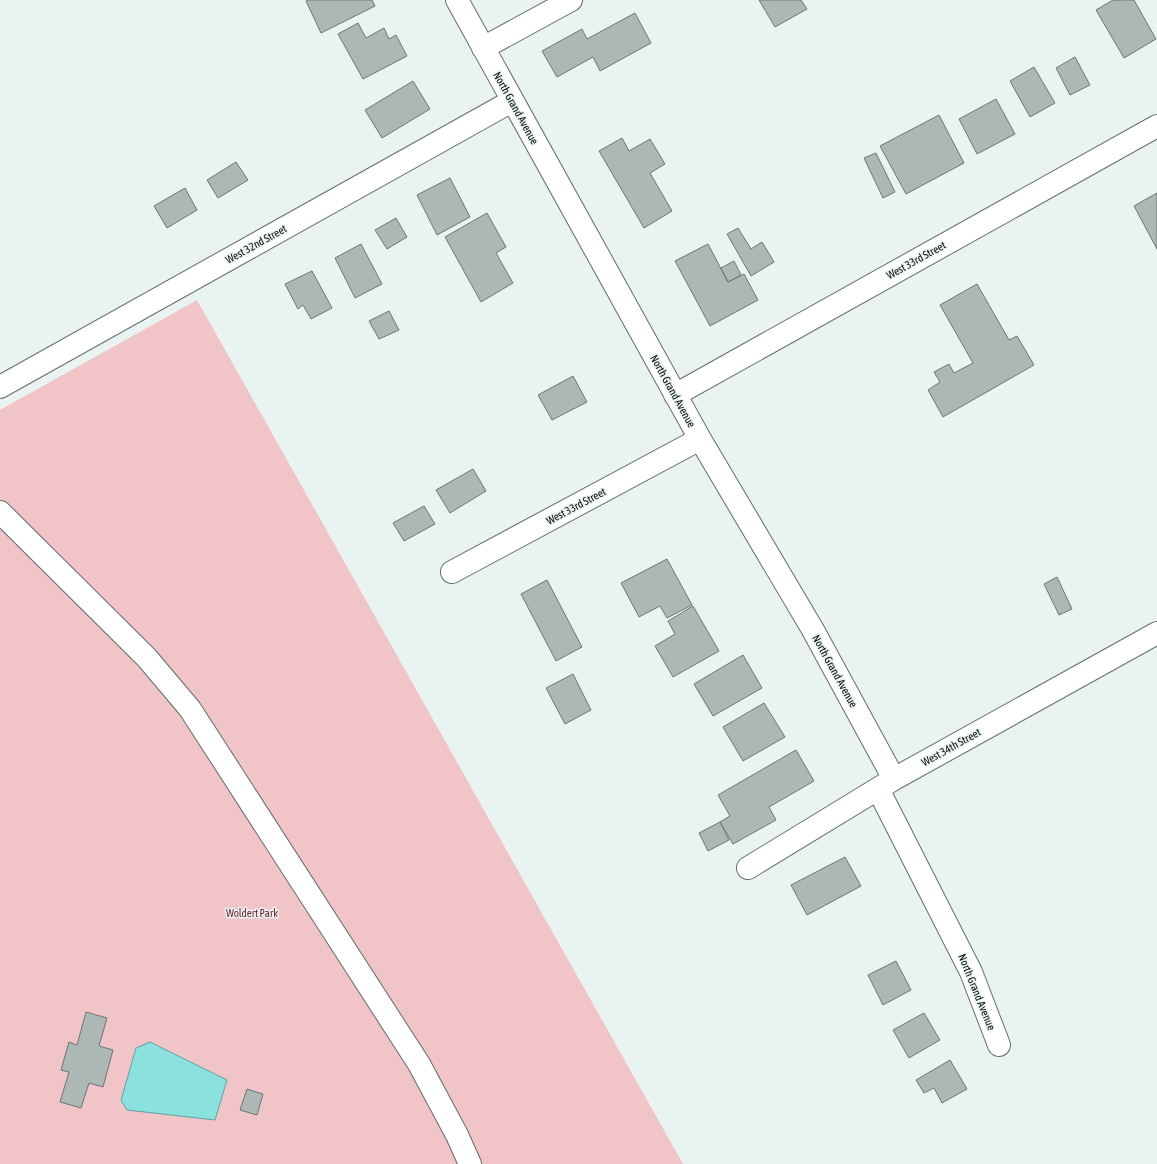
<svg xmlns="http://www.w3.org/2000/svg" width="1157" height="1164" viewBox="0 0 1157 1164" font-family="'Asap Condensed',sans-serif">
  <rect width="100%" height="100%" fill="#e8f3f2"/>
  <!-- green -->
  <path fill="#f1c4c7" d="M197,300L683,1164H0V410Z"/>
  <!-- water -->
  <path fill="#8ae1de" stroke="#63a19f" d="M150,1042L227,1080L215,1120L127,1110L121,1100L136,1048Z"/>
  <!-- building -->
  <path fill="#adb7b6" stroke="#6d7676" d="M308,0H372L375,6L321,33L306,1Z
    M759,0H801L807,9L775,27Z
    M1113,0H1134L1156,39L1124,58L1096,10Z
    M635,13L651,43L600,71L593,57L557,77L542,51L582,29L587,39Z
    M358,23L366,38L384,28L389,39L396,35L407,56L363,79L338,34Z
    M1075,57L1090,85L1070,95L1056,68Z
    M1034,67L1055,103L1030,117L1010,81Z
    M413,81L430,109L382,138L365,110Z
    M996,99L1015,134L977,154L959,119Z
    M939,115L964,163L906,194L880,146Z
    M622,138L629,151L650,139L665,164L650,173L672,211L644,228L599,151Z
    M876,153L895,192L883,198L864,158Z
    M236,162L248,180L218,198L207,180Z
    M450,178L470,217L437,235L417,195Z
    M185,188L197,210L167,228L154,206Z
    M1157,193V249L1134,206Z
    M487,213L506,247L496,253L513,283L481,302L445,237Z
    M396,218L407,237L387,249L375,230Z
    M738,228L751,249L762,242L774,262L751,276L727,234Z
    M361,244L382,284L355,298L335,258Z
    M708,244L728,282L744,274L758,300L710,326L675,261Z
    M734,261L741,275L728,282L721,268Z
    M312,271L332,308L311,319L303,305L298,309L285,284Z
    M977,284L1009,340L1017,336L1034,365L943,417L928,390L940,382L934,372L949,364L954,373L973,363L940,305Z
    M389,311L399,330L379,339L369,321Z
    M573,376L587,402L552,420L538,395Z
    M473,469L486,491L450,513L436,490Z
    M424,506L435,524L404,541L393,523Z
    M667,559L692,605L667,618L660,606L639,617L621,583Z
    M1057,577L1072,609L1059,615L1044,584Z
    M547,580L582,647L556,661L521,594Z
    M693,606L719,651L673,677L655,646L675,634L668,621Z
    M743,655L762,688L713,716L694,684Z
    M573,674L591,710L565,724L546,688Z
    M764,703L785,737L743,761L723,727Z
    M796,750L814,781L769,807L776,820L733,844L720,822L730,816L718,795Z
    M720,822L729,840L708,851L699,833Z
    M845,857L861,886L807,915L791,885Z
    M896,961L911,990L883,1005L868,975Z
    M86,1012L107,1018L99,1046L113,1050L103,1087L89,1083L81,1108L60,1102L69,1072L61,1070L69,1042L77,1045Z
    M924,1013L940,1040L909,1058L893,1030Z
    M950,1060L967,1089L942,1103L934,1088L924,1093L916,1080Z
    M247,1089L263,1094L257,1115L240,1110Z"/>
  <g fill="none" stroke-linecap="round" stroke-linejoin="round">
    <!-- minor casing -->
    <g stroke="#636c6c" stroke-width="24">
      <path id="minor" d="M457,0L700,439L813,630L894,779
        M483,48L571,0
        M0,387L512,101
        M675,395L1157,126
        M0,512L147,658L190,709L419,1064L457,1135L470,1164
        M452,572L700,439
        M878,789L971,972L999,1045
        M748,868L894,779L1157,633"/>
    </g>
    <!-- minor -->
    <use href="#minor" stroke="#fff" stroke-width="22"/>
  </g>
  <g text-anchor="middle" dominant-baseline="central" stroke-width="3" stroke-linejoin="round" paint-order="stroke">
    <!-- street labels -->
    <g font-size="11" fill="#090c0c" stroke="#e8f3f2">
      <text transform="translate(516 108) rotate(61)">North Grand Avenue</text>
      <text transform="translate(256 244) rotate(-29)">West 32nd Street</text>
      <text transform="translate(916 260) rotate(-29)">West 33rd Street</text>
      <text transform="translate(673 391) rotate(61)">North Grand Avenue</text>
      <text transform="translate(576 506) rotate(-28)">West 33rd Street</text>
      <text transform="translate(835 671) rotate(61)">North Grand Avenue</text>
      <text transform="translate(951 747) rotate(-29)">West 34th Street</text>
      <text transform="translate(977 992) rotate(68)">North Grand Avenue</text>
    </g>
    <!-- park labels -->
    <g font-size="11" fill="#6b1a2a" stroke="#e8f3f2">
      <text x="252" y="913">Woldert Park</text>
    </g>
  </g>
</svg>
